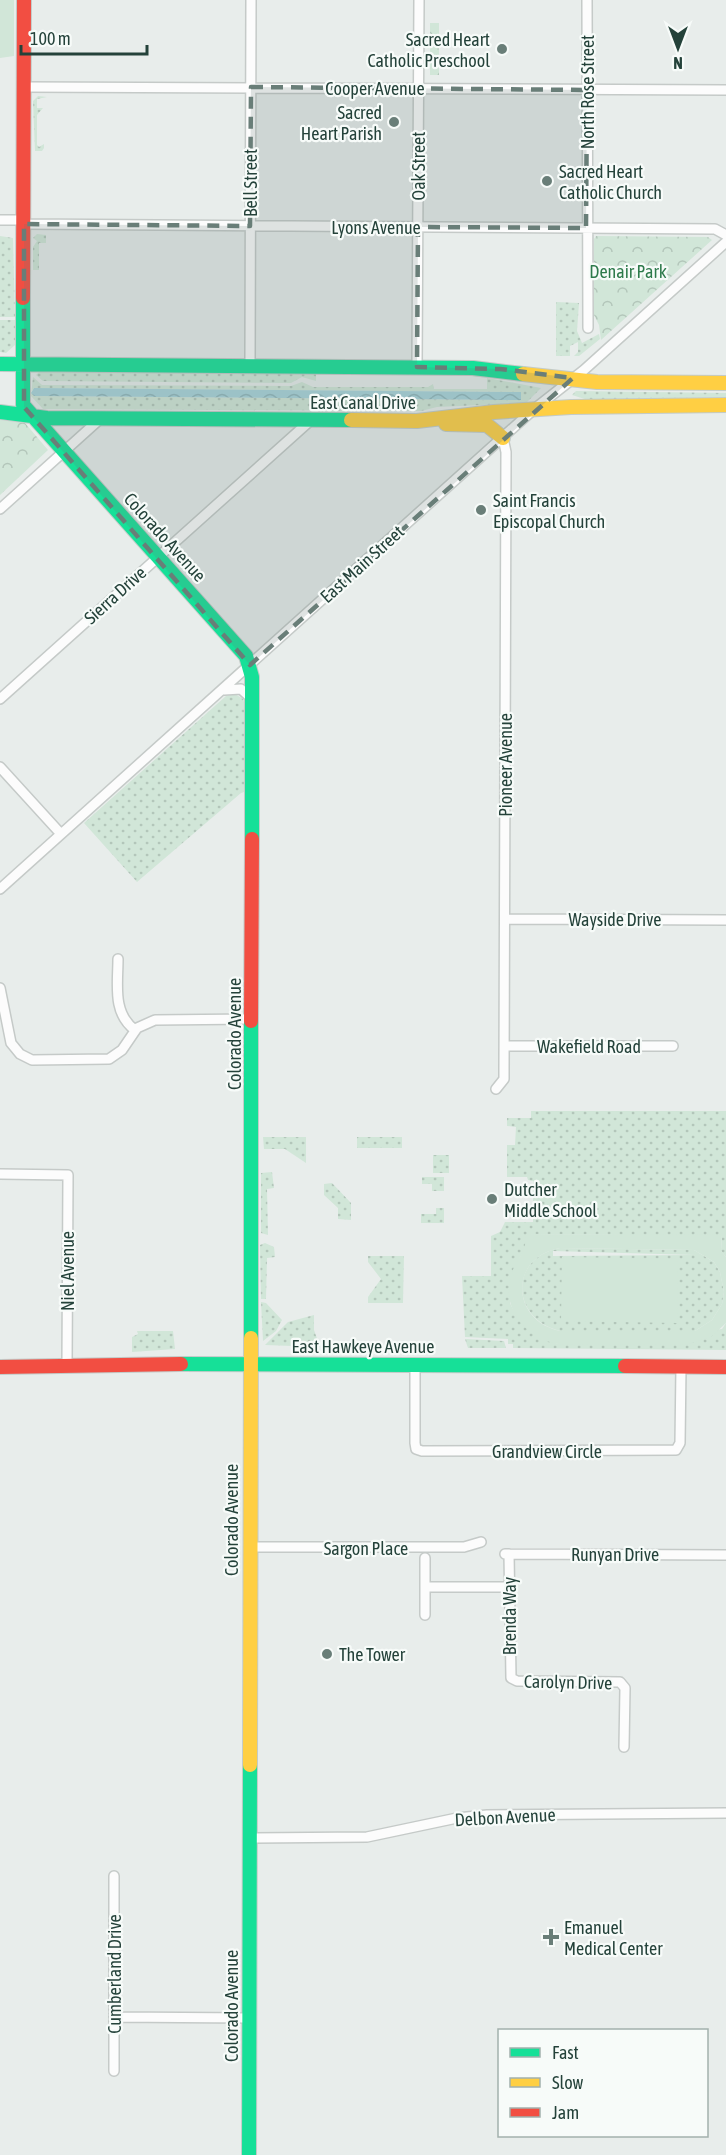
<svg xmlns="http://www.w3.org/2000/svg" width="726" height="2155" viewBox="0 0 726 2155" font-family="'Asap Condensed',sans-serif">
  <defs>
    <pattern id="grass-dots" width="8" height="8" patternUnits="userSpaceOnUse" patternTransform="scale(1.5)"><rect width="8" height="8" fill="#d1e6d8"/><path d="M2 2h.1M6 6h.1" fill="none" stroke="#b3c6ba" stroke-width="1.8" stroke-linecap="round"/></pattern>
    <pattern id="park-crowns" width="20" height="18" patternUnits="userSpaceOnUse" patternTransform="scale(1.5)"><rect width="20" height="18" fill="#d1e6d8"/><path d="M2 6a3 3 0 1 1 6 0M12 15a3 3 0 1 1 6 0" fill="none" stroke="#b3c6ba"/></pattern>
    <pattern id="water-waves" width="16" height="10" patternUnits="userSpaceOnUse" patternTransform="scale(1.5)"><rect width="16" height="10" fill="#a9d4db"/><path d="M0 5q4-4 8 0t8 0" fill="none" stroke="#91b7bd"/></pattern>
  </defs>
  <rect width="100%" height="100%" fill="#e8edeb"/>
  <!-- grass -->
  <path fill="url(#grass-dots)" fill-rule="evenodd" d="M38,96L47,97L37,99V108H43L37,115V145L39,147L44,144V148L42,151H35L33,101Z
    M37,234L46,235V243H39V270H33V247L37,241L33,238Z
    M0,236L13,238L15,317H0Z
    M556,302L579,303L577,331L582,343L599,334L600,339L579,356H574L578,352V342L570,346V356H556Z
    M0,320H15V345L6,353L0,352Z
    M40,371L316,373V381L302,377L291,383L43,381L36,375Z
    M466,374L541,388L526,403L437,407L421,411L43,409L31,396L33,377L42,385L291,386L302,382L313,387H428L433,384L434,389H487V378L463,375ZM34,388L521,392V400L34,396L31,392Z
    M576,391L726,393V397L588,400L572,395Z
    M235,694L243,699L245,705L244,792L241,793L137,882L84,823L226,696Z
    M531,1111H726V1257L721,1251L722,1236L526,1234V1249L520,1257L510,1303C521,1328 534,1335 558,1344L722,1329L726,1323V1350L513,1348V1344H508V1339L465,1337L462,1276H491V1236L500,1232L505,1222H533V1181L528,1180L527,1177H507V1145H515L516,1127L507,1126V1118H531Z
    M263,1137H306V1163L285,1149H264Z
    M357,1137H402V1148H357Z
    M433,1155H449V1173H433Z
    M272,1172L274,1188L267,1189L268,1235L261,1233V1173Z
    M422,1177H444V1191H432V1184H422Z
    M332,1183L351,1203V1220L338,1219V1208L324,1195V1184Z
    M436,1208H444V1223H421V1214H436Z
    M265,1243L274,1247L275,1257L267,1258L266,1299H261L260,1245Z
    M560,1248L694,1250L714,1262L720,1272L724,1292L722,1304L712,1320L695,1331H560C510,1319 509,1257 560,1248ZM553,1251L695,1255L553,1256Z
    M368,1256H404L403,1303H368V1297L381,1279L368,1262Z
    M261,1302L266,1303L282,1320L276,1331L263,1341Z
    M314,1315V1330L320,1347L265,1345L288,1322Z
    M137,1331H173L175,1349L132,1352V1337L138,1334Z
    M465,1339L504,1341L506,1348H468Z"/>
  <!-- park -->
  <path fill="url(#park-crowns)" d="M430,23H439V75H430Z
    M596,236L708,237L712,240L601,340L599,325L594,315V239Z
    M0,420L25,423L48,450L0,495Z"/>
  <!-- pitch -->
  <path fill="#d1e6d8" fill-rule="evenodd" d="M0,0H14V56L0,58Z
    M526,1234L722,1235L721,1251L726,1257V1323L711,1337L685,1345L558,1344C527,1338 501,1310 511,1276C516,1257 526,1256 526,1234ZM560,1248L694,1250L714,1262L720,1272L724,1292L722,1304L712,1320L695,1331H560C510,1320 509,1257 560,1248Z
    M562,1257L678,1259L677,1323L561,1321Z"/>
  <!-- water -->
  <path fill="url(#water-waves)" d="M34,388L521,392V400L34,396L31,393Z"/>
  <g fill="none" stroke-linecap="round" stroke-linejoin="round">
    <!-- street casing -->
    <g stroke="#c5cac8" stroke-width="12">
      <path id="street" d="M587,0L588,328
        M24,87L726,90
        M0,220H24
        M24,224L715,229L726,235
        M250,366L251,0
        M417,367L419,0
        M0,509L100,419
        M224,690L241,689L252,699
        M0,699L311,420
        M0,767L61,834
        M0,889L533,410L584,370L726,242
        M505,919L726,920
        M118,959C118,984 112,1013 135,1030
        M0,988L11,1043L20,1054L32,1060L109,1059L122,1050L137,1028L155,1020L252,1019
        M505,1046H673
        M496,1089L504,1079V1072L506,452L503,438
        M0,1174L68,1175L67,1367
        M415,1365V1443L416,1449L422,1451L676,1450L680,1443L681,1367
        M250,1547H464L481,1542
        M505,1554L726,1555
        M509,1554L511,1678L517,1681L620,1682L625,1688L624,1747
        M425,1558V1615
        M425,1587H509
        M250,1838L367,1837L457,1818L487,1815L726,1813
        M114,2017L249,2018
        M114,2071V1876"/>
    </g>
    <!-- fast casing -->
    <g stroke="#c3cbc8" stroke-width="16">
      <path id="fast" d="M23,298V405L246,656L252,677V839
        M0,364L473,368L523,374
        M0,412L47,418L351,420
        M251,1338V1021
        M181,1364L625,1366
        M249,2155L250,1765"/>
    </g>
    <!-- slow casing -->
    <g stroke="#c3cbc8" stroke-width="16">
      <path id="slow" d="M523,374L597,382L726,383
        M351,420L417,421L494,412L571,407L726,405
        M446,424L487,425L503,438
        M250,1765L251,1338"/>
    </g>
    <!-- jam casing -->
    <g stroke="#c3cbc8" stroke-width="16">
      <path id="jam" d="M23,298L24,0
        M251,1021L252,839
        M625,1366L726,1367
        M0,1367L181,1364"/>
    </g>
    <!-- street -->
    <use href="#street" stroke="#fcfcfc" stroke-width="9"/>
    <!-- fast -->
    <use href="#fast" stroke="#16e098" stroke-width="14"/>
    <!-- slow -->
    <use href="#slow" stroke="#ffcf43" stroke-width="14"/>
    <!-- jam -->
    <use href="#jam" stroke="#f24e42" stroke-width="14"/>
  </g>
  <!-- marked area -->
  <path fill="#697e78" fill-opacity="0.2" stroke="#697e78" stroke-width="4.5" stroke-dasharray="12 8" stroke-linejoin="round" d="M251,87L587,90L586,228L418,227L417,367L500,369L573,378L250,665L24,407V224L250,226Z"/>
  <!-- markers -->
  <g fill="#697e78" stroke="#f7fbf9" stroke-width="2">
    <circle cx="502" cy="49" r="6"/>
    <circle cx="394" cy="122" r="6"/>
    <circle cx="547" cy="181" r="6"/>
    <circle cx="481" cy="510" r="6"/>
    <circle cx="492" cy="1199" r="6"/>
    <circle cx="327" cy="1654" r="6"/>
    <path d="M548 1928h6v6h6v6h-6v6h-6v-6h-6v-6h6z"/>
  </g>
  <g text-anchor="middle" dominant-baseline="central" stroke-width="4.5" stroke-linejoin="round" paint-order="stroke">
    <!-- poi labels -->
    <g font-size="18" fill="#24423a" stroke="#f7fbf9" text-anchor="start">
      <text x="490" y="39" text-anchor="end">Sacred Heart<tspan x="490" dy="21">Catholic Preschool</tspan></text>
      <text x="382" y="112" text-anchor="end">Sacred<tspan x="382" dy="21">Heart Parish</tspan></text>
      <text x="559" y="171">Sacred Heart<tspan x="559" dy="21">Catholic Church</tspan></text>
      <text x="493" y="500">Saint Francis<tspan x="493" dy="21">Episcopal Church</tspan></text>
      <text x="504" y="1189">Dutcher<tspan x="504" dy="21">Middle School</tspan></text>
      <text x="339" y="1654">The Tower</text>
      <text x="564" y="1927">Emanuel<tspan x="564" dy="21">Medical Center</tspan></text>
    </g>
    <!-- street labels -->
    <g font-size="18" fill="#24423a" stroke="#f7fbf9">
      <text x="375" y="88">Cooper Avenue</text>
      <text transform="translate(587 92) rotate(-90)">North Rose Street</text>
      <text transform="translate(418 166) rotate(-90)">Oak Street</text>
      <text transform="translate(250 183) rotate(-90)">Bell Street</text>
      <text x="376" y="227">Lyons Avenue</text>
      <text x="363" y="402">East Canal Drive</text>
      <text transform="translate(165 537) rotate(48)">Colorado Avenue</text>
      <text transform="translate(362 564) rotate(-42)">East Main Street</text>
      <text transform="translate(115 595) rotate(-42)">Sierra Drive</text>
      <text transform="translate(505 765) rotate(-90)">Pioneer Avenue</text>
      <text x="615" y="919">Wayside Drive</text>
      <text transform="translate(234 1034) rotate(-90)">Colorado Avenue</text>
      <text x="589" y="1046">Wakefield Road</text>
      <text transform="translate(67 1271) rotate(-90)">Niel Avenue</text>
      <text x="363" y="1346">East Hawkeye Avenue</text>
      <text x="547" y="1451">Grandview Circle</text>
      <text transform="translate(231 1520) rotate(-90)">Colorado Avenue</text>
      <text x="366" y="1548">Sargon Place</text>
      <text x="615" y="1554">Runyan Drive</text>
      <text transform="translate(509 1616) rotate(-90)">Brenda Way</text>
      <text transform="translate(568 1682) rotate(1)">Carolyn Drive</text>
      <text transform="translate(505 1817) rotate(-3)">Delbon Avenue</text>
      <text transform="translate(114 1974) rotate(-90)">Cumberland Drive</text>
      <text transform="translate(231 2006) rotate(-90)">Colorado Avenue</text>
    </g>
    <!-- park labels -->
    <g font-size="18" fill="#2d7a4b" stroke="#f7fbf9">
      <text x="628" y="271">Denair Park</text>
    </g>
  </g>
  <!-- legend -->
  <rect x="498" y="2029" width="210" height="108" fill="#f7fbf9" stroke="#a3b1ad" stroke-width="1.5"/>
  <rect x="510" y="2048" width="30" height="9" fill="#16e098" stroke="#a3b1ad" stroke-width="1.5"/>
  <text x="552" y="2059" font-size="18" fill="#24423a">Fast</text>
  <rect x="510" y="2078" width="30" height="9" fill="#ffcf43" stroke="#a3b1ad" stroke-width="1.5"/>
  <text x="552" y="2089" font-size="18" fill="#24423a">Slow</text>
  <rect x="510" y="2108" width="30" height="9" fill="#f24e42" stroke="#a3b1ad" stroke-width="1.5"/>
  <text x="552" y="2119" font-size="18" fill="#24423a">Jam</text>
  <!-- north arrow -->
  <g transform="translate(678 48) rotate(180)" stroke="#f7fbf9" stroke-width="4.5" paint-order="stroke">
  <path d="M0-4.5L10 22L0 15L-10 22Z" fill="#24423a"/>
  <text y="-9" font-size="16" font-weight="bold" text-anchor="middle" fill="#24423a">N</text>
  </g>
  <!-- scale -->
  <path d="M21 45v9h126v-9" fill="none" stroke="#24423a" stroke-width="3"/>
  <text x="30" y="45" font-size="18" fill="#24423a" stroke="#f7fbf9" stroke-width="4.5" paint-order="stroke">100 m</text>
</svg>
